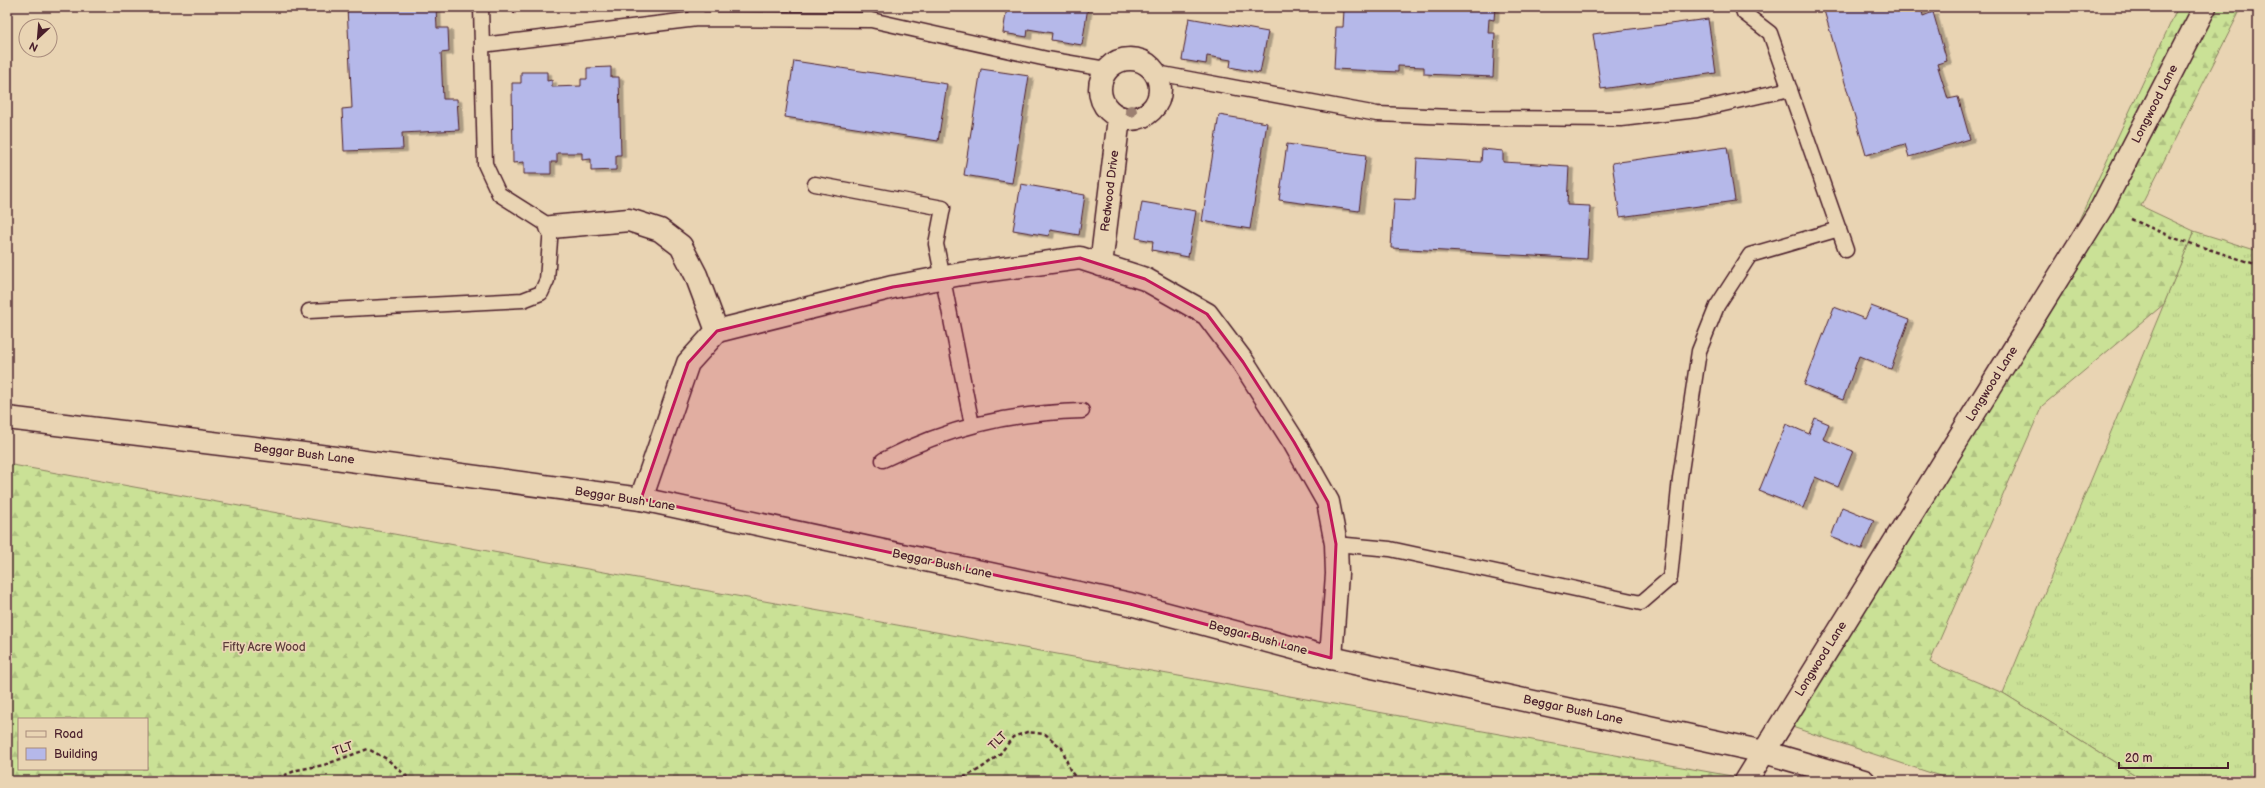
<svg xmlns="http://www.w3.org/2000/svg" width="2265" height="788" viewBox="0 0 2265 788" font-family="'Balsamiq Sans',sans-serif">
  <defs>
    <pattern id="grass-tufts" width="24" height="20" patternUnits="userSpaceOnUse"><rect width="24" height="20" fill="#cae196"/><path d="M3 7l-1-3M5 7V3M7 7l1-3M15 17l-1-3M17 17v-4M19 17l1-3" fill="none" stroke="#afc181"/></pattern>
    <pattern id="forest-firs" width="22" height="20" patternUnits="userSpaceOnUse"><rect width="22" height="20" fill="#cae196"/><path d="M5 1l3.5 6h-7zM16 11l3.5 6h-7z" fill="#afc181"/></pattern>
    <filter id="shadow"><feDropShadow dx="4.5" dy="2.5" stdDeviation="0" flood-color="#0004"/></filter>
  </defs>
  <rect width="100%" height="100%" fill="#e9d4b3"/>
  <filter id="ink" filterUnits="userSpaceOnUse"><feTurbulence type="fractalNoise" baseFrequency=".025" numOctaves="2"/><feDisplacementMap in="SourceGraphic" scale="8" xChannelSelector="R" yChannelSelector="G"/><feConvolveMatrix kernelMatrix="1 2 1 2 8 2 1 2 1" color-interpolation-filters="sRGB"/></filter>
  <g filter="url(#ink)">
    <!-- grass -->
    <path fill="url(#grass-tufts)" stroke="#8a8060" d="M2194,231L2258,251V781H2145L2003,693Z"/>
    <!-- forest -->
    <path fill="url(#forest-firs)" stroke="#8a8060" fill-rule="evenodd" d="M2178,7H2242L2141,206L2194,231L2164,304L2042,406L1930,662L2003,693L2145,781H1955L1771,720L2066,248Z
      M7,464L1759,781H7ZM19,719H147V769H19Z"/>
    <!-- building -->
    <path fill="#b5b8e9" stroke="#4a1f2b" filter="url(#shadow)" d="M347,7H436L437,28H448L449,52L441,53L443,99H457L459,130L402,133L403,149L344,151L342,109L352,108Z
      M1007,7H1088L1082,45L1051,40L1052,33L1028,29L1027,37L1003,33Z
      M1334,7H1495L1494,20L1489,19L1488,33H1495L1493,77L1424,74V67L1398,66V72L1334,69L1336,27H1343L1344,10L1334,9Z
      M1823,7H1921L1923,16L1933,12L1947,61L1937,64L1948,99L1958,97L1970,139L1909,157L1905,144L1866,155Z
      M1189,18L1268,32L1260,73L1230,67L1231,60L1207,56L1206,64L1182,60Z
      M1708,19L1716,73L1601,89L1593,34Z
      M794,61L947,84L938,141L785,117Z
      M611,67V77H619L621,155H616V170L591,171V159L582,160V153H557V162H551V174H524V162L513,163L512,83H521V72H547V81L552,80V87L581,86V79H587V68Z
      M981,69L1029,76L1012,183L964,175Z
      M1219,115L1267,123L1250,229L1202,221Z
      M1287,144L1366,155L1359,211L1279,200Z
      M1727,147L1735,201L1620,217L1612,163Z
      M1482,149L1503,151V162L1569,166L1567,205L1590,206L1587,259L1391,248L1394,199L1415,200L1417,158L1481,162Z
      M1021,184L1085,195L1079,235L1050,230L1049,236L1013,230Z
      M1142,202L1196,211L1188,257L1152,250L1153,241L1136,238Z
      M1871,306L1909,320L1891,369L1859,356L1843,400L1804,385L1834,307L1865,319Z
      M1815,418L1829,424L1823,439L1853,451L1838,487L1815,477L1803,508L1759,491L1786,424L1809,434Z
      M1842,507L1874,520L1862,549L1831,537Z"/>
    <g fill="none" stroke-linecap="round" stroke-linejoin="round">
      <!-- service casing -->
      <g stroke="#4a1f2b" stroke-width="17">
        <path id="service" d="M696,7L697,19
          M1742,7L1744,13L1770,33L1846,250
          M482,45L697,19L871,20L1047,59L1106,69
          M1157,73L1377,114L1478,118L1621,119L1697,110L1790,89
          M815,184L943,208L936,244L972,425
          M309,311L523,300L541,293L547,280L551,227L499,194L485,164L481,7
          M883,460C949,427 1009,413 1082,411
          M1336,544L1390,549L1641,603L1670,578L1680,478L1699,351L1717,306L1750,255L1839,229"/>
      </g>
      <!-- minor casing -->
      <g stroke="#4a1f2b" stroke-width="25">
        <path id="minor" d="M1100 89a30 30 0 1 1 60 0a30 30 0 1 1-60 0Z
          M551,227L629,220L660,230L681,246L696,275L717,331
          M1101,265L1119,118
          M641,499L688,363L717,331L893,287L961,274L1080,258L1145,279L1207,314L1243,362L1294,442L1328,502L1336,544L1337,574L1331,658
          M1746,781L2102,207L2205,7"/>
      </g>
      <!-- secondary casing -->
      <g stroke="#4a1f2b" stroke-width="25">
        <path id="secondary" d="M7,418L320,456L641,499L1130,604L1331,658L1764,752L1864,781"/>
      </g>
      <!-- path -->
      <path stroke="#4a1f2b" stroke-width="2.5" stroke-dasharray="4 3" stroke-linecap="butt" d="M514,14L515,7
        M2131,219L2174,238L2258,265
        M271,781L297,770L324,765L368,749L387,759L412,781
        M957,781L980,769L999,755L1013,737L1027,732L1045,734L1062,748L1070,770L1078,781"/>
      <!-- service -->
      <use href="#service" stroke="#e9d4b3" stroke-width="14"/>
      <!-- minor -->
      <use href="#minor" stroke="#e9d4b3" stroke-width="22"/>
      <!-- secondary -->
      <use href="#secondary" stroke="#e9d4b3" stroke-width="22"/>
    </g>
    <!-- trees -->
    <circle fill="#9c8071" cx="1131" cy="111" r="6"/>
  </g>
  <!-- marked area -->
  <path fill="#c2185b" fill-opacity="0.2" stroke="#c2185b" stroke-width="3" stroke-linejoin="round" d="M1080,258L1145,279L1207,314L1243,362L1294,442L1328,502L1336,544L1331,658L1130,604L641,499L688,363L717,331L893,287Z"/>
  <g text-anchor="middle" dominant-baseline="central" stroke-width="3.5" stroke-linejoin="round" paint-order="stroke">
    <!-- street labels -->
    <g font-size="12" fill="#4a1f2b" stroke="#e9d4b3">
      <text transform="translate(2155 104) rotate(-63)">Longwood Lane</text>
      <text transform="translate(1110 191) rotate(-83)">Redwood Drive</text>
      <text transform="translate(1992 384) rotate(-58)">Longwood Lane</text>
      <text transform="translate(304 454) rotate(7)">Beggar Bush Lane</text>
      <text transform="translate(625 499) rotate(9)">Beggar Bush Lane</text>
      <text transform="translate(942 564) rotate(12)">Beggar Bush Lane</text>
      <text transform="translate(1258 638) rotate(15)">Beggar Bush Lane</text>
      <text transform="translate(1821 659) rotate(-58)">Longwood Lane</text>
      <text transform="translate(1573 710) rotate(12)">Beggar Bush Lane</text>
      <text transform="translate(998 741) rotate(-45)">TLT</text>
      <text transform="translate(343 749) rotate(-19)">TLT</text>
    </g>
    <!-- park labels -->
    <g font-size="12" fill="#5d3c3b" stroke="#e9d4b3">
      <text x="264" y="647">Fifty Acre Wood</text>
    </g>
  </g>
  <!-- margin -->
  <rect width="2265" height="788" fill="none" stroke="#e9d4b3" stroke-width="24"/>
  <rect x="12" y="12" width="2241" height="764" fill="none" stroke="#4a1f2b" stroke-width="1.5" filter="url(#ink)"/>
  <!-- legend -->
  <rect x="18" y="718" width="130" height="52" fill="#e9d4b3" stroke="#a98c7d"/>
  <rect x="26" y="731" width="20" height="6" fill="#e9d4b3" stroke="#a98c7d"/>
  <text x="54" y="738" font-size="12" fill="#4a1f2b">Road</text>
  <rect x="26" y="748" width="20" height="12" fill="#b5b8e9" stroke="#a98c7d"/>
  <text x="54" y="758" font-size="12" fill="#4a1f2b">Building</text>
  <!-- north arrow -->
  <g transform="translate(38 38) rotate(206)"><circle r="19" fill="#e9d4b3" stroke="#a98c7d"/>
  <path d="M0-3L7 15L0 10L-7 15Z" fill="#4a1f2b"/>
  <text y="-6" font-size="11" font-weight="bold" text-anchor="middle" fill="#4a1f2b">N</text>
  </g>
  <!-- scale -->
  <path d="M2119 762v6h109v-6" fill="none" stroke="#4a1f2b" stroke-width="2"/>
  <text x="2125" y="762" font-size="12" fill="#4a1f2b" stroke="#e9d4b3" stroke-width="3" paint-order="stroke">20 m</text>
</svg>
